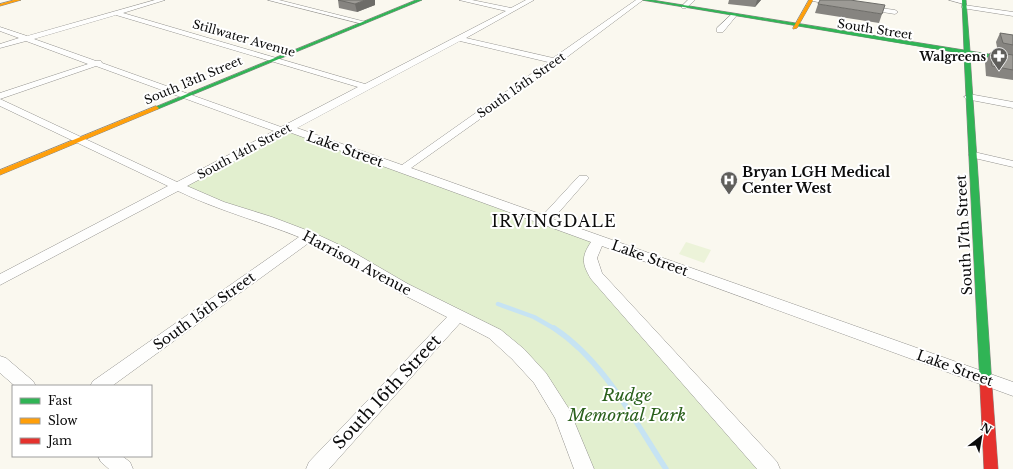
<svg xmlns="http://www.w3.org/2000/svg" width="1013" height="469" viewBox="0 0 1013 469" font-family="'Libre Baskerville',serif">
  <rect width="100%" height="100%" fill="#faf8ef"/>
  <!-- green -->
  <path fill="#e2efcf" d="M288,128L599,240L590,265L770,469H584L518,354L341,251L177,186Z"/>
  <!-- pitch -->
  <path fill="#ecf3d9" d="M686,242L711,250L704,263L679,254Z"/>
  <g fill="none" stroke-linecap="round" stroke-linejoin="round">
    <!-- stream-far1 -->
    <path stroke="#c6e3f3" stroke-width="4.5" d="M498,304L534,317L555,329"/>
    <!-- stream -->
    <path stroke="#c6e3f3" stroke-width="5.5" d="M554,328C604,361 634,420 666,469"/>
    <!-- street casing -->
    <g stroke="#93928e" stroke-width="1">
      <path id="street" d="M155,0H165L123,13L365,84L506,11L459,0H472L511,8L526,0H534L466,38L553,58L636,0H643L559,63L411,168L543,215L579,176H587L589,178L587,180L553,219L1013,382V396L602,246L597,258L602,273L777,462L780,469H757L591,279C582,264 581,257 591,242L289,132L187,186L224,202L272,217L314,233L346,248L408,284L501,330L524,349L546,373L569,409L594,469H574L555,418L534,383L512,359L489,338L460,323L329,469H306L309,462L447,317L398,292L336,254L310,242L112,386H90L93,381L299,237C259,221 217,210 178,191L0,285V274L168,186L0,106V99L177,182L274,131L96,66L0,99V93L88,64L26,41L0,48V44L19,38L0,31V27L27,36ZM116,15L358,87L281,127L102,63L101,61H96L34,39ZM460,41L548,62L402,165L297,128Z
        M268,0H279L366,22L363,24Z
        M688,0H695L686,8H682V6Z
        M809,0H823L839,4L836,6Z
        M949,0H963L967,2L964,4Z
        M964,5L1013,12V16L962,8V6Z
        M865,6L895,10L898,12L895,14L863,9L862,8Z
        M732,14L737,15L723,32H717V28Z
        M969,94L1013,102V108L966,99L964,97Z
        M974,152L1013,161V167L970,157L969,155Z
        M0,356L6,358L33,381L36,386H15L0,373Z
        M98,456H122L130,462L133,469H109L101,462Z"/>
    </g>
    <!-- fast casing -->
    <g stroke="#898884" stroke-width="1">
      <path id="fast" d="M416,0H422L158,109L153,108Z
        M642,0H652L964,50L962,0H966L970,51L1013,58V62L970,55L992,386L990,390L986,391L982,390L980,386L964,54Z"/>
    </g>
    <!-- slow casing -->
    <g stroke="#898884" stroke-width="1">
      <path id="slow" d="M14,0H21L0,6V4Z
        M809,0H813L797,28L793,29V28Z
        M156,106L159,108L158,109L0,175V170Z"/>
    </g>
    <!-- jam casing -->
    <g stroke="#898884" stroke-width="1">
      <path id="jam" d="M986,381L990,382L992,386L998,469H984L980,386L982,382Z"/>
    </g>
    <!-- street -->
    <use href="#street" fill="#fefefd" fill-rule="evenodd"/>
    <!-- fast -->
    <use href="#fast" fill="#30b455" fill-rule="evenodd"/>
    <!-- slow -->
    <use href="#slow" fill="#ff9f0a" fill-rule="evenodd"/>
    <!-- jam -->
    <use href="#jam" fill="#e5322d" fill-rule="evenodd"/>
  </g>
  <!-- wall -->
  <path fill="#868480" d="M338,0L375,5L357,12L339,8Z
    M729,0H761L755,7L728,4Z
    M818,4L882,14L879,23L815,13Z
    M1000,33L1013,35V55L998,52L996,42Z
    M990,53L1005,56L1006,54L1013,55V80L986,76L985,62Z"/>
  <!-- shaded-wall -->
  <path fill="#6d6c68" d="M365,0H375V5L357,12L355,4Z
    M757,0H761L755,7Z"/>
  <!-- building -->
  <path fill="#9c9a95" stroke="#6d6c68" d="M338,0H365L355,4Z
    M820,0H850L885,5L882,14L818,4Z
    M1000,33L1013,35V45L1003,43Z
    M990,53L1006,56V54L1013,55V70L992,66Z"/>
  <!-- icons -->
  <defs>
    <g id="pharmacy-pin" transform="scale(0.9)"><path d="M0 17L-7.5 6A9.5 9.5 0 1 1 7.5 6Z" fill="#5f5e5b" stroke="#fff"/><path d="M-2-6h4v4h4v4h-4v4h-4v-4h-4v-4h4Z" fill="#fff"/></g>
    <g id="hospital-pin" transform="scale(0.9)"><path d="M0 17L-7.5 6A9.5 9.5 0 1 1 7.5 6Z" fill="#5f5e5b" stroke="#fff"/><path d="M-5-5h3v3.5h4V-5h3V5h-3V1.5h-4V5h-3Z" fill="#fff"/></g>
  </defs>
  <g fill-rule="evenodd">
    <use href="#pharmacy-pin" x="999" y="56"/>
    <use href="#hospital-pin" x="729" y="180"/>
  </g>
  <g text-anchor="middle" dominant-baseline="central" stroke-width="4" stroke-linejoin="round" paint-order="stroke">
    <!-- far-street labels -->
    <g font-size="12" fill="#0b0b0b" stroke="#fff">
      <text transform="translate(875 29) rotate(9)">South Street</text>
      <text transform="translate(244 38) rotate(16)">Stillwater Avenue</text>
      <text transform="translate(193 80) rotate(-23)">South 13th Street</text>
      <text transform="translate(521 85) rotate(-35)">South 15th Street</text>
      <text transform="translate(244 151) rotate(-28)">South 14th Street</text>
    </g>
    <!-- far-poi labels -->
    <g font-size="12" font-weight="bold" fill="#0b0b0b" stroke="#fff" text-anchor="end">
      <text x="986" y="56">Walgreens</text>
    </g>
    <!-- street labels -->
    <g font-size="14" fill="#0b0b0b" stroke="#fff">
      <text transform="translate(345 149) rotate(20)">Lake Street</text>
      <text transform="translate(964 235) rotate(-93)">South 17th Street</text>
      <text transform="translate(650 258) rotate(20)">Lake Street</text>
      <text transform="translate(357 263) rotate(28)">Harrison Avenue</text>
      <text transform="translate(204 311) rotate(-36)">South 15th Street</text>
      <text transform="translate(955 368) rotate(20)">Lake Street</text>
    </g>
    <!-- poi labels -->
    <g font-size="14" font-weight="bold" fill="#0b0b0b" stroke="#fff" text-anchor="start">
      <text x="742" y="172">Bryan LGH Medical<tspan x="742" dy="16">Center West</tspan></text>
    </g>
    <!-- quarter labels -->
    <g font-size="16" letter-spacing="1" fill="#0b0b0b" stroke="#fff">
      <text x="554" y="221">IRVINGDALE</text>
    </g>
    <!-- near-street labels -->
    <g font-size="17" fill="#0b0b0b" stroke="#fff">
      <text transform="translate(387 392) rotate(-47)">South 16th Street</text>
    </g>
    <!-- near-park labels -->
    <g font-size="17" font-style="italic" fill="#2b611d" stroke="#fff">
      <text x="627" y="395">Rudge<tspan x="627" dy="20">Memorial Park</tspan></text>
    </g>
  </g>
  <!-- legend -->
  <rect x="12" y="385" width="140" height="72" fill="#ffffff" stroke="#9d9d9d"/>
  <rect x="20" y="398" width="20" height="6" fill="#30b455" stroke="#9d9d9d"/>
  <text x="48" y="405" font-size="12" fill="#0b0b0b">Fast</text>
  <rect x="20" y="418" width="20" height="6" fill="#ff9f0a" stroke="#9d9d9d"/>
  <text x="48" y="425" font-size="12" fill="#0b0b0b">Slow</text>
  <rect x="20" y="438" width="20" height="6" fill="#e5322d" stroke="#9d9d9d"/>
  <text x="48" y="445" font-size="12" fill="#0b0b0b">Jam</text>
  <!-- north arrow -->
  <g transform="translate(981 437) rotate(31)" stroke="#ffffff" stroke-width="3" paint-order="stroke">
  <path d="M0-3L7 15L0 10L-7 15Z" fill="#0b0b0b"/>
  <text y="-6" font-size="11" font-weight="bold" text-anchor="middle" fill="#0b0b0b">N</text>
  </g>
</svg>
